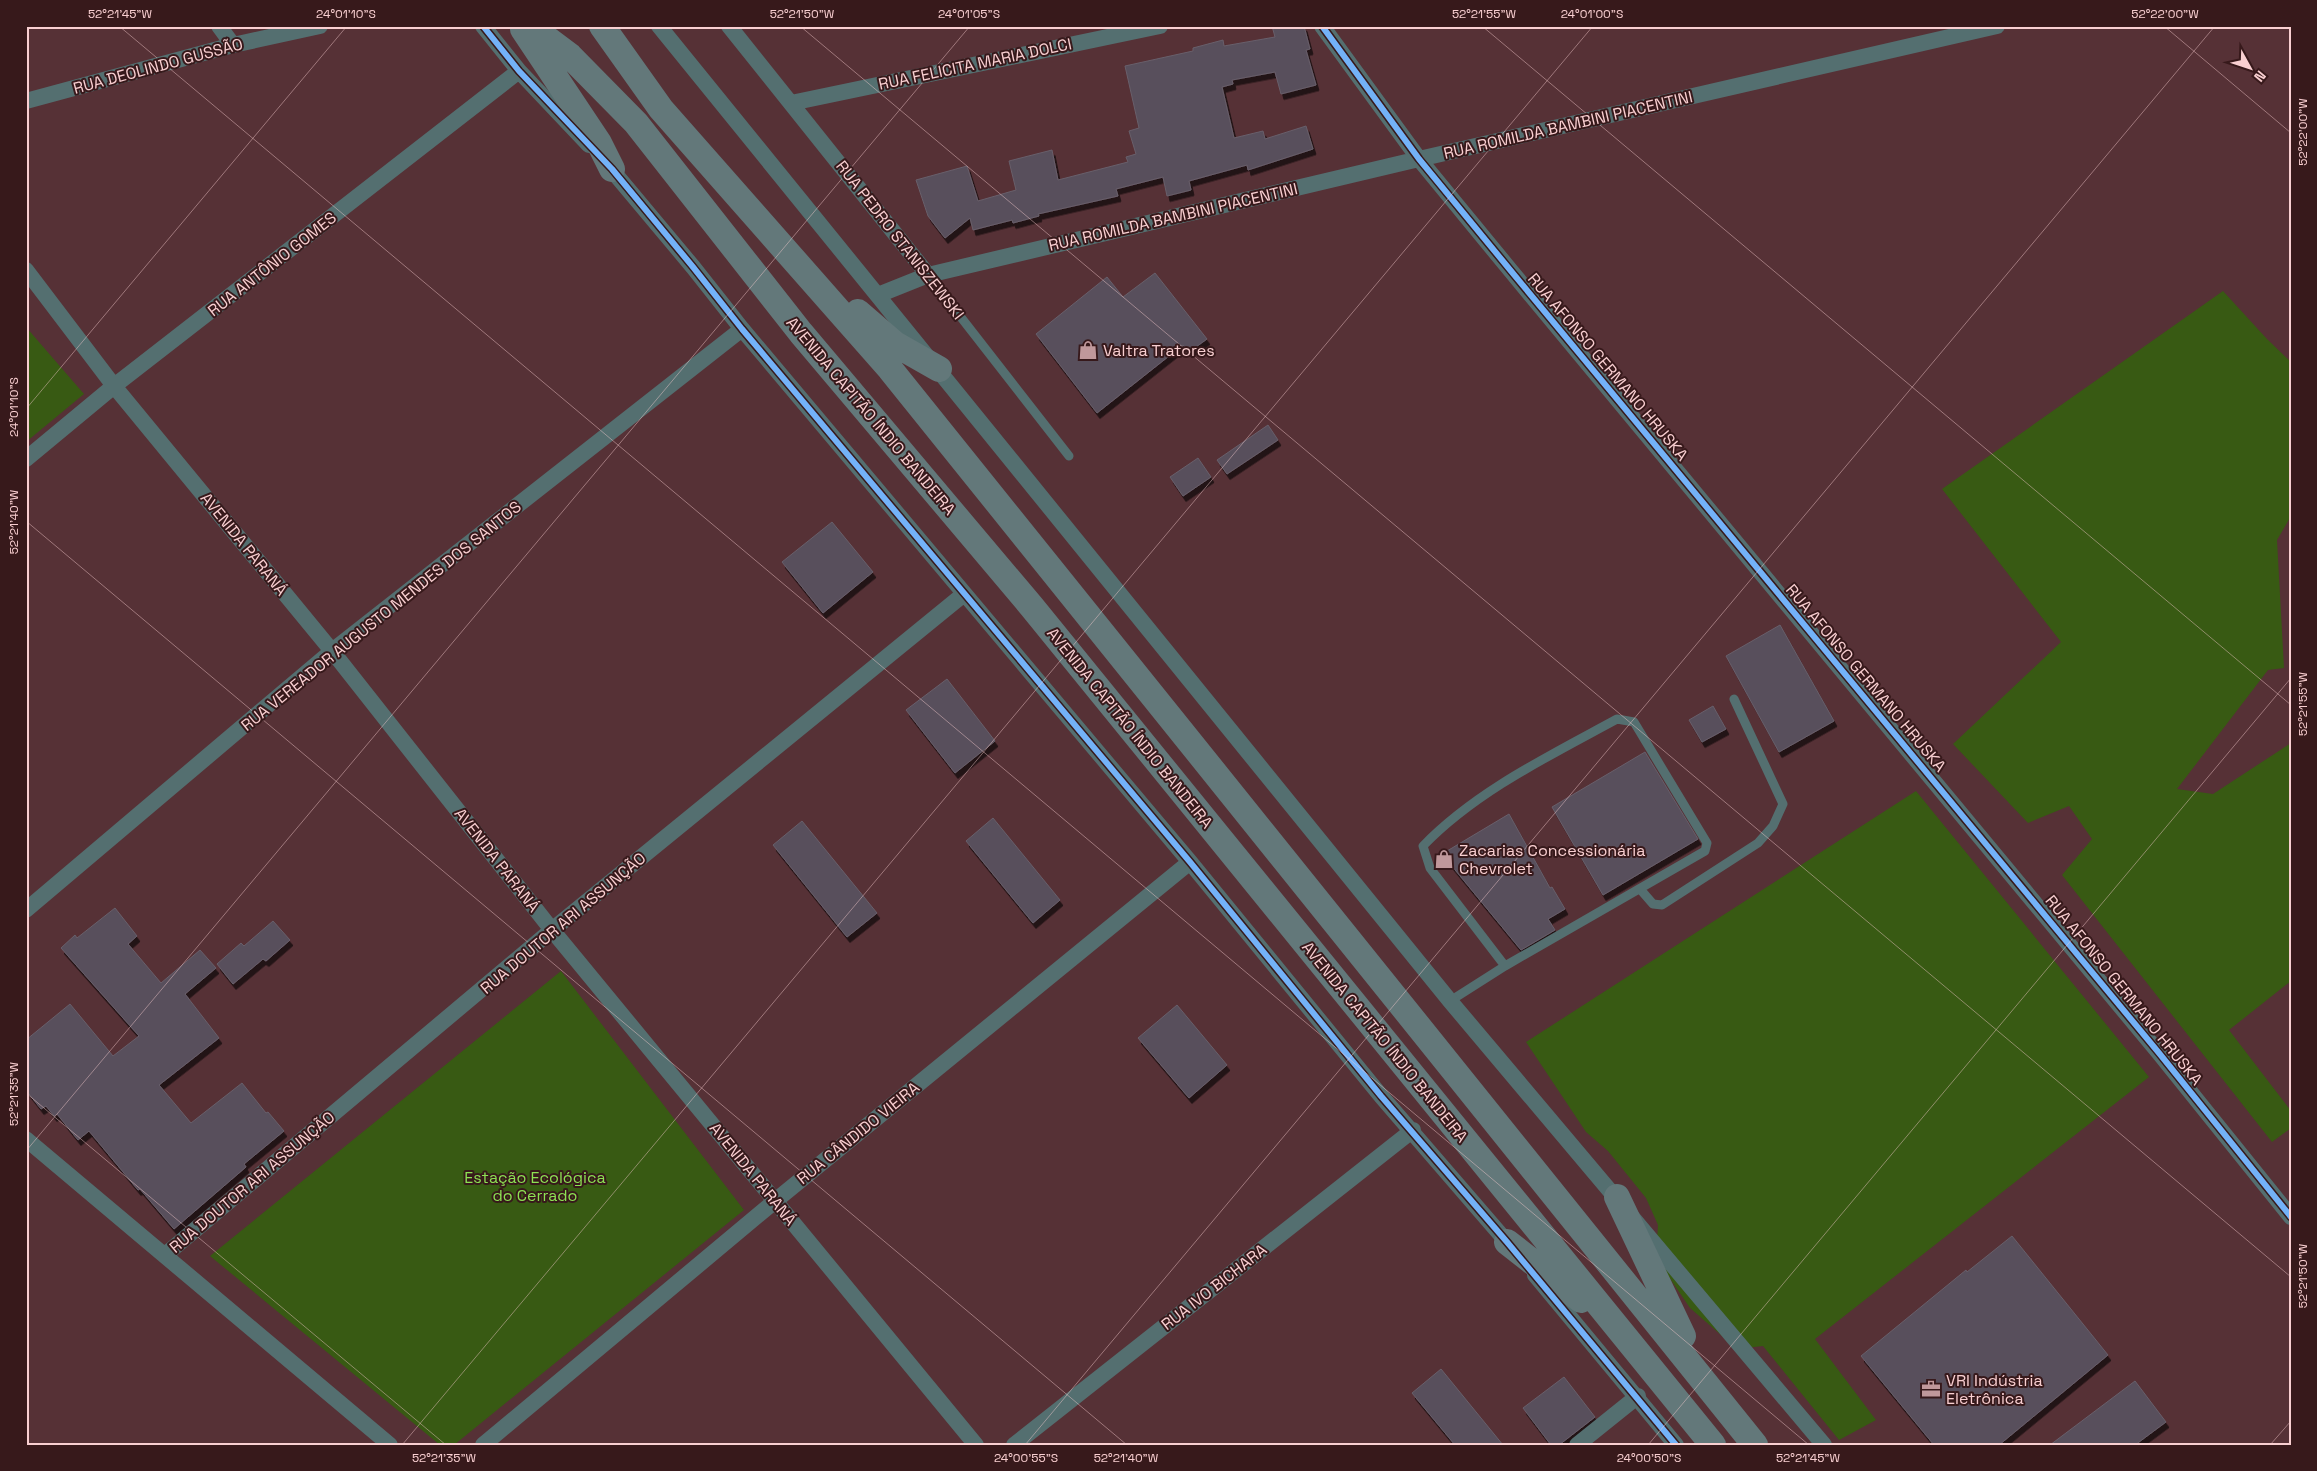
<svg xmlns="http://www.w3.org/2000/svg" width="2317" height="1471" viewBox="0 0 2317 1471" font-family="'Space Grotesk',sans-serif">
  <defs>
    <filter id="shadow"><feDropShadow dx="3" dy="5.5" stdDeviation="0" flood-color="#0009"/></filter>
  </defs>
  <rect width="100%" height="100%" fill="#563136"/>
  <!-- green -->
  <path fill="#385a13" d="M2223,291L2267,339L2291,362V516L2277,540L2284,668L2268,670L2177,789L2213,794L2291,743V981L2229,1030L2291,1111V1128L2272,1142L2062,875L2092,839L2069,806L2028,823L1953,744L2061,642L1942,489Z
    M26,327L84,394L26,442Z
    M1916,791L2149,1077L1815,1339L1876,1420L1839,1440L1763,1346L1737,1349L1690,1308L1656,1258L1658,1225L1646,1198L1608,1151L1586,1132L1526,1042Z
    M561,971L744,1210L454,1445H440L210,1256Z"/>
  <!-- building -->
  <path fill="#584f5b" stroke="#685f6b" filter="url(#shadow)" d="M1272,26H1304L1310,49L1306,50L1316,85L1281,94L1275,72L1232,80L1233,84L1222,87L1234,138L1263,131L1265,139L1306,126L1313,149L1248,170L1247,165L1189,181L1191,190L1167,196L1163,177L1116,189L1118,196L1038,214L1039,216L1013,223L1012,220L973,230L970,218L945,238L928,216L916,180L967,166L978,201L1016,190L1009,161L1052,150L1058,180L1128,162L1126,157L1136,154L1129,131L1139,128L1125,66L1193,51V48L1223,40L1224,46L1275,37Z
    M1155,273L1207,339L1189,352L1183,345L1097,413L1036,334L1107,277L1123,297Z
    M1268,425L1278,440L1227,474L1217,460Z
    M1198,458L1211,477L1183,496L1170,477Z
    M832,522L873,572L823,613L782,562Z
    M1780,625L1834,721L1779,752L1726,656Z
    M947,679L995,741L955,773L906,710Z
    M1713,706L1726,729L1702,742L1689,720Z
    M1645,752L1698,839L1603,895L1552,807Z
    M1509,814L1550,888L1552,887L1565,909L1548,919L1555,930L1521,950L1442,854Z
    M993,818L1060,900L1033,923L966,841Z
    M802,821L877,913L847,937L773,845Z
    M115,908L137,936L128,944L161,983L200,950L216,968L185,994L219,1038L159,1085L191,1123L242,1083L266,1113L268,1112L284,1131L244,1164L246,1167L174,1229L140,1189L138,1190L89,1131L78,1140L57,1114L54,1116L46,1106L41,1109L26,1090V1040L70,1004L113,1056L139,1036L61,948L75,935L77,938Z
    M273,921L290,940L266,961L263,959L233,984L217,964L241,943L244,946Z
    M1177,1005L1227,1065L1189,1098L1138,1038Z
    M2012,1236L2108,1355L1999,1445H1934L1861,1356L1966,1270L1967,1272Z
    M1441,1369L1503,1445H1455L1412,1393Z
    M1564,1377L1595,1417L1559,1445H1551L1523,1408Z
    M2135,1381L2166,1422L2135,1445H2050Z"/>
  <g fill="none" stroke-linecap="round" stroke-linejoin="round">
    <!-- lane -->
    <path stroke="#546f70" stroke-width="9" d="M928,275L1069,456
      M1640,889L1653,904L1662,905L1758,843L1773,826L1783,804L1734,699
      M1450,1001L1505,966L1705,851L1707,843L1634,722L1617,719C1551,755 1476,791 1423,846L1430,868L1505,966"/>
    <!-- street -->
    <path stroke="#546f70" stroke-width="16" d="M219,26L233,45
      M483,26L519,71L589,145
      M659,26L1450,1001L1824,1445
      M729,26L928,275
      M1322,26L1419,159L1511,271L2159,1053L2291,1217
      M26,101L233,45L320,26
      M791,103L1160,26
      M606,163L693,267L742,329L1190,862L1381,1096L1513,1249
      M26,270L114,386L332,651L552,930L976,1445
      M878,295L928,275L1419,159L1997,26
      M26,459L114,386L519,71
      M26,910L332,651L742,329
      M26,1139L390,1445
      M165,1255L552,930L964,594
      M1535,1275L1676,1445
      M483,1445L775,1201L1190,862
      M1014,1445L1413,1130
      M1577,1445L1638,1396"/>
    <!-- primary -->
    <path stroke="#63787a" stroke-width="26" d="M530,26L570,56L636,123L801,333L1032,607L1713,1445
      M602,26L661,109L890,369L1755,1445
      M523,29L599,143L612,169
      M858,312L895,344L939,369
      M1617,1197L1683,1336
      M1507,1242L1581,1300"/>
    <!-- cycleway casing -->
    <g stroke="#37191b" stroke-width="9">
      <path id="cycleway" d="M483,26L519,71L612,169L693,267L742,329L1190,862L1381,1096L1507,1242L1676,1445
        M1322,26L1419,159L1511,271L2159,1053L2291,1217"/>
    </g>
    <!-- cycleway -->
    <use href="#cycleway" stroke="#73b2f8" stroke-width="6"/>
  </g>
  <!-- ticks -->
  <path fill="none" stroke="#f9cfd1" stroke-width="1" stroke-opacity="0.45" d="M119,26L1809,1445M800,26L2291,1277M1482,26L2291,705M2164,26L2291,133M26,409L347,26M26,521L1127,1445M26,1093L446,1445M26,1151L970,26M402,1445L1593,26M1025,1445L2215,26M1648,1445L2291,678M2270,1445L2291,1421"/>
  <!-- icons -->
  <defs>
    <g id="shop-bare" transform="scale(1.5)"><path d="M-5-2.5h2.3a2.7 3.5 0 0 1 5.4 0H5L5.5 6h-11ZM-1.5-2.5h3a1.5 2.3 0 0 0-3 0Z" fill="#c0989b" stroke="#37191b" stroke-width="2.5" paint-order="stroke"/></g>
    <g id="office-bare" transform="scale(1.5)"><path d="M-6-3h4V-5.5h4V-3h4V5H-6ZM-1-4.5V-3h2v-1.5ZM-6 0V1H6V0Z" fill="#c0989b" stroke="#37191b" stroke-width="2.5" paint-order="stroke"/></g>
  </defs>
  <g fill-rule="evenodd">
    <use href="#shop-bare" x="1088" y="350"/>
    <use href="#shop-bare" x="1444" y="859"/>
    <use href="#office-bare" x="1931" y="1389"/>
  </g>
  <g text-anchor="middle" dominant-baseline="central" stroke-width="4" stroke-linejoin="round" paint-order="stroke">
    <!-- street labels -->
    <g font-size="16" fill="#f9cfd1" stroke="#37191b">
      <text transform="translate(975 64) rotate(-12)">RUA FELICITA MARIA DOLCI</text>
      <text transform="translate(158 66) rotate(-15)">RUA DEOLINDO GUSSÃO</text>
      <text transform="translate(1568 125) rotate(-13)">RUA ROMILDA BAMBINI PIACENTINI</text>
      <text transform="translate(1173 217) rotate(-13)">RUA ROMILDA BAMBINI PIACENTINI</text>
      <text transform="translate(900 240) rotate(52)">RUA PEDRO STANISZEWSKI</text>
      <text transform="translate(272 264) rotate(-38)">RUA ANTÔNIO GOMES</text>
      <text transform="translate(1608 367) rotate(50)">RUA AFONSO GERMANO HRUSKA</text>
      <text transform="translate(871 416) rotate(50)">AVENIDA CAPITÃO ÍNDIO BANDEIRA</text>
      <text transform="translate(244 544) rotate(51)">AVENIDA PARANÁ</text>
      <text transform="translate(381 616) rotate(-39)">RUA VEREADOR AUGUSTO MENDES DOS SANTOS</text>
      <text transform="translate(1866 678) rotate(50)">RUA AFONSO GERMANO HRUSKA</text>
      <text transform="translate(1130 728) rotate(51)">AVENIDA CAPITÃO ÍNDIO BANDEIRA</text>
      <text transform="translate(497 860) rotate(52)">AVENIDA PARANÁ</text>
      <text transform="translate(563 923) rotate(-40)">RUA DOUTOR ARI ASSUNÇÃO</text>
      <text transform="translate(2124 990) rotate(51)">RUA AFONSO GERMANO HRUSKA</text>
      <text transform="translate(1385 1042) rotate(51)">AVENIDA CAPITÃO ÍNDIO BANDEIRA</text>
      <text transform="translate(858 1133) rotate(-39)">RUA CÂNDIDO VIEIRA</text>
      <text transform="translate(753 1174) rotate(51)">AVENIDA PARANÁ</text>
      <text transform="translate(252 1182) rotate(-40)">RUA DOUTOR ARI ASSUNÇÃO</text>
      <text transform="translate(1214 1287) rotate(-38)">RUA IVO BICHARA</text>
    </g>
    <!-- poi labels -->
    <g font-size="16" fill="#f9cfd1" stroke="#37191b" text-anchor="start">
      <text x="1103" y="350">Valtra Tratores</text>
      <text x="1459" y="850">Zacarias Concessionária<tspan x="1459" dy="18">Chevrolet</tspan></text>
      <text x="1946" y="1380">VRI Indústria<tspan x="1946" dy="18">Eletrônica</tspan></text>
    </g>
    <!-- park labels -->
    <g font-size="16" fill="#8de153" stroke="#37191b">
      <text x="535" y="1177">Estação Ecológica<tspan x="535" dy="18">do Cerrado</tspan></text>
    </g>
  </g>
  <!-- border -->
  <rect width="2317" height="1471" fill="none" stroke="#37191b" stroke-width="55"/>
  <!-- north arrow -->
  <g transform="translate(2250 68) rotate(130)" stroke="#37191b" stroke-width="4" paint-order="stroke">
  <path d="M0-4L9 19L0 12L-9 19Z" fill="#f9cfd1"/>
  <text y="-8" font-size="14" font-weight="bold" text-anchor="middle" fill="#f9cfd1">N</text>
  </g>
  <rect x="28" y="28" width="2262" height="1416" fill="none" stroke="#f9cfd1" stroke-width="2"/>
  <g font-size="12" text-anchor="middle" fill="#f9cfd1">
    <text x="120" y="18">52°21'45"W</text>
    <text x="346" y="18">24°01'10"S</text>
    <text x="802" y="18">52°21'50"W</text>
    <text x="969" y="18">24°01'05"S</text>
    <text x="1484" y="18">52°21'55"W</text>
    <text x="1592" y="18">24°01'00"S</text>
    <text x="2165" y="18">52°22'00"W</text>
    <text transform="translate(2303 132) rotate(-90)" y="4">52°22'00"W</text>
    <text transform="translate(14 407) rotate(-90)" y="4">24°01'10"S</text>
    <text transform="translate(14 522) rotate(-90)" y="4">52°21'40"W</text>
    <text transform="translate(2303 704) rotate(-90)" y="4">52°21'55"W</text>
    <text transform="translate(14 1094) rotate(-90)" y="4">52°21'35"W</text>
    <text transform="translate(2303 1276) rotate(-90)" y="4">52°21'50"W</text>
    <text x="444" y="1462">52°21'35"W</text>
    <text x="1026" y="1462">24°00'55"S</text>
    <text x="1126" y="1462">52°21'40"W</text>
    <text x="1649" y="1462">24°00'50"S</text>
    <text x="1808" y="1462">52°21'45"W</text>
  </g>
</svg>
